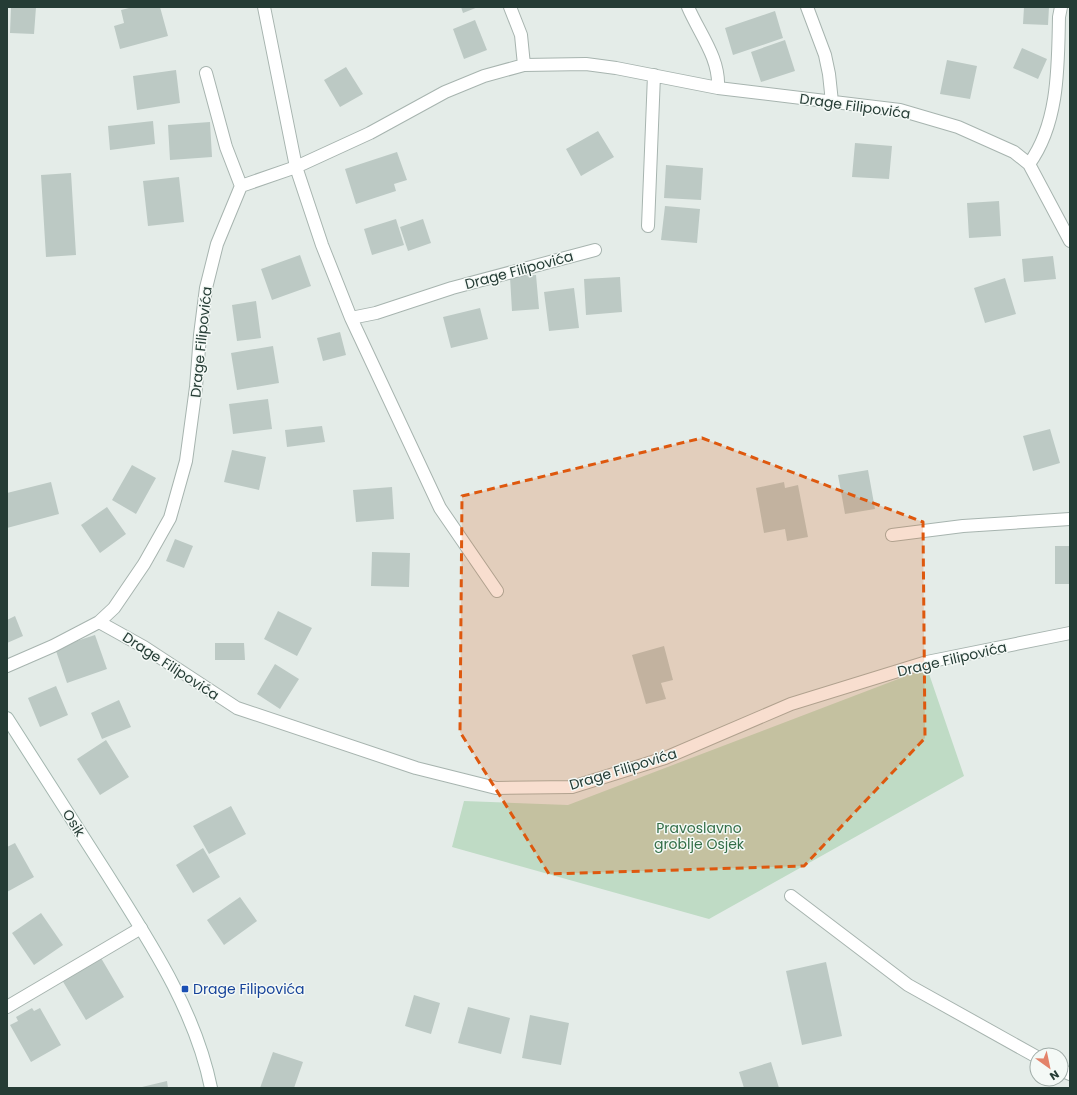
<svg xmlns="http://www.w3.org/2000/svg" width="1077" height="1095" viewBox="0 0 1077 1095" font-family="Poppins,sans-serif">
  <rect width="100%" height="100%" fill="#e4ece8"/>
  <!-- green -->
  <path fill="#bfdbc5" d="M927,668L964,776L709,919L452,847L464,801L568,805Z"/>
  <!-- building -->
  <path fill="#bcc9c4" d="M11,7H36L34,34L10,33Z
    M133,7H160L168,36L120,49L114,26L124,23L121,10Z
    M461,7H478L463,13Z
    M1024,7H1049L1048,25L1023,24Z
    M775,11L783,38L733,55L725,28Z
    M475,20L487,50L464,59L453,29Z
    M785,40L795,71L761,82L751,52Z
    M1022,48L1047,59L1038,79L1013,68Z
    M947,60L977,66L970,99L940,94Z
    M346,67L363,94L340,107L324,80Z
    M176,70L180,103L137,110L133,76Z
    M153,121L155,144L110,150L108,126Z
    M210,122L212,157L170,160L168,125Z
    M598,131L614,157L581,176L566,149Z
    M855,143L892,146L889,179L852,177Z
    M397,152L407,180L394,184L396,191L356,204L345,169Z
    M666,165L703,168L701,200L664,198Z
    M71,173L76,255L46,257L41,175Z
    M179,177L184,222L148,226L143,181Z
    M999,201L1001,236L969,238L967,203Z
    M665,206L700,209L697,243L661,240Z
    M396,219L404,245L372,255L364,229Z
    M423,219L431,243L408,251L400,227Z
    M300,255L311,286L272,300L261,269Z
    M1053,256L1056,279L1024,282L1022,259Z
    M536,275L539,309L512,311L510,277Z
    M620,277L622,312L586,315L584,279Z
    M1005,278L1016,314L985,323L974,288Z
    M574,288L579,328L549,331L544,292Z
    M256,301L261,338L237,341L232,305Z
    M480,308L488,339L451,348L443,317Z
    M340,332L346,355L323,361L317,338Z
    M273,346L279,383L237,390L231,353Z
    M268,399L272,429L233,434L229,404Z
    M322,426L325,442L287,447L285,430Z
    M1050,429L1060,463L1033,471L1023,436Z
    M232,450L266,457L259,490L224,482Z
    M132,465L156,478L136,514L112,500Z
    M868,470L875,509L845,514L838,475Z
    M51,482L59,514L7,528V493Z
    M784,482L785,488L798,485L808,537L787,541L785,529L764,533L756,488Z
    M392,487L394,519L356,522L353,490Z
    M107,507L126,534L100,553L81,525Z
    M175,539L193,546L184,568L166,561Z
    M1055,546H1070V584H1055Z
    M372,552L410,553L409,587L371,586Z
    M278,611L312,628L297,656L264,639Z
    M15,616L23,636L7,643V620Z
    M95,635L107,669L67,683L55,648Z
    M215,643H244L245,660H215Z
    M664,646L673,680L661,683L666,699L646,704L632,655Z
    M275,664L299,679L280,709L257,694Z
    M56,686L68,715L40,727L28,698Z
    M119,700L131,727L102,739L91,713Z
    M106,740L129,777L100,795L77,759Z
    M231,806L246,834L209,854L193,826Z
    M15,843L34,877L7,892V847Z
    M203,848L220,877L193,893L176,865Z
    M240,897L257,921L224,945L207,920Z
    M41,913L63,945L34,965L12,933Z
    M101,958L124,997L86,1020L62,980Z
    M826,962L842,1036L802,1045L786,971Z
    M414,995L440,1003L431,1034L405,1026Z
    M468,1007L510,1018L501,1054L458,1043Z
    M32,1008L34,1011L40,1008L61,1045L31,1062L10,1025L18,1021L16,1017Z
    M530,1015L569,1023L561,1065L522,1058Z
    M273,1052L303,1062L294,1088H260Z
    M771,1062L779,1088H744L739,1072Z
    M167,1081L168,1088H142V1087Z"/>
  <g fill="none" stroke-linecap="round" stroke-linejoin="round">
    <!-- minor casing -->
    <g stroke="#a7b4af" stroke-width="14">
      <path id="minor" d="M264,7L296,167L322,245L351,318L440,508L497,591
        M510,7L521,35L524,65
        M688,7C699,33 720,58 718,88
        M807,7L825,55L829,74L832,102
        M206,73L226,147L241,186
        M1029,164C1059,123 1058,66 1059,17L1061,7
        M648,226L654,75
        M351,318L376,313L452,288L595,250
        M892,535L963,526L1070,519
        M99,622L144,647L237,708L416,768L496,788L572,787L665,758L791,704L927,662L1070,633
        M7,666L53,646L99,622L114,608L144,564L170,518L186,461L196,387L200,335L206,288L217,244L241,186L296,167L370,133L445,92L484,76L524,65L586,64L616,68L718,88L900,110L958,127L1014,152L1029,164L1070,241
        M791,896L908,985L1037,1057
        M7,1007L141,928
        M1061,1070L1070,1074"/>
    </g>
    <!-- secondary casing -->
    <g stroke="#a3b6af" stroke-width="14">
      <path id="secondary" d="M7,718C40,770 74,822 107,874C149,941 195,1009 211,1088"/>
    </g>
    <!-- minor -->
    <use href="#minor" stroke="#fff" stroke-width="12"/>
    <!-- secondary -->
    <use href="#secondary" stroke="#fff" stroke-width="12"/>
  </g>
  <!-- marked area -->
  <path fill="#de580e" fill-opacity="0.2" stroke="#de580e" stroke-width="3" stroke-dasharray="8 5" stroke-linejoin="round" d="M702,438L923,522L925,738L804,866L549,874L460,732L462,496Z"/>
  <!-- markers -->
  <rect fill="#1a4fb4" stroke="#f4f9f6" stroke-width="1.5" x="181" y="985" width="8" height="8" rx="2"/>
  <g text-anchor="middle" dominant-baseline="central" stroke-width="3" stroke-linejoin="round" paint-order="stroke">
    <!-- street labels -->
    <g font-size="14" fill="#253c35" stroke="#f4f9f6">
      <text transform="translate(855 106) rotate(8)">Drage Filipovića</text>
      <text transform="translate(519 270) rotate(-15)">Drage Filipovića</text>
      <text transform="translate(201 342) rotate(-84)">Drage Filipovića</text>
      <text transform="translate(952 659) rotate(-13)">Drage Filipovića</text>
      <text transform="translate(171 666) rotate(33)">Drage Filipovića</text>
      <text transform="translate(623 769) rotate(-17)">Drage Filipovića</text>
      <text transform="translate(74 823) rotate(58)">Osik</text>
    </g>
    <!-- park labels -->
    <g font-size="14" fill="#336e48" stroke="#f4f9f6">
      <text x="699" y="828">Pravoslavno<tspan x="699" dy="16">groblje Osjek</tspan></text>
    </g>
    <!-- transit labels -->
    <g font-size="14" fill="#164399" stroke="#f4f9f6" text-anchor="start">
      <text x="193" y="989">Drage Filipovića</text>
    </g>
  </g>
  <!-- border -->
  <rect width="1077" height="1095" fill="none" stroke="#253c35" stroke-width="16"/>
  <!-- north arrow -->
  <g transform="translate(1049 1067) rotate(147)"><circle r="19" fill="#f4f9f6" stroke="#a1ada9"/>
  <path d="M0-3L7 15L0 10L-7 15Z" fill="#e3836a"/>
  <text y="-6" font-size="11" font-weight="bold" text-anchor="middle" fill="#253c35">N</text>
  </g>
</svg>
